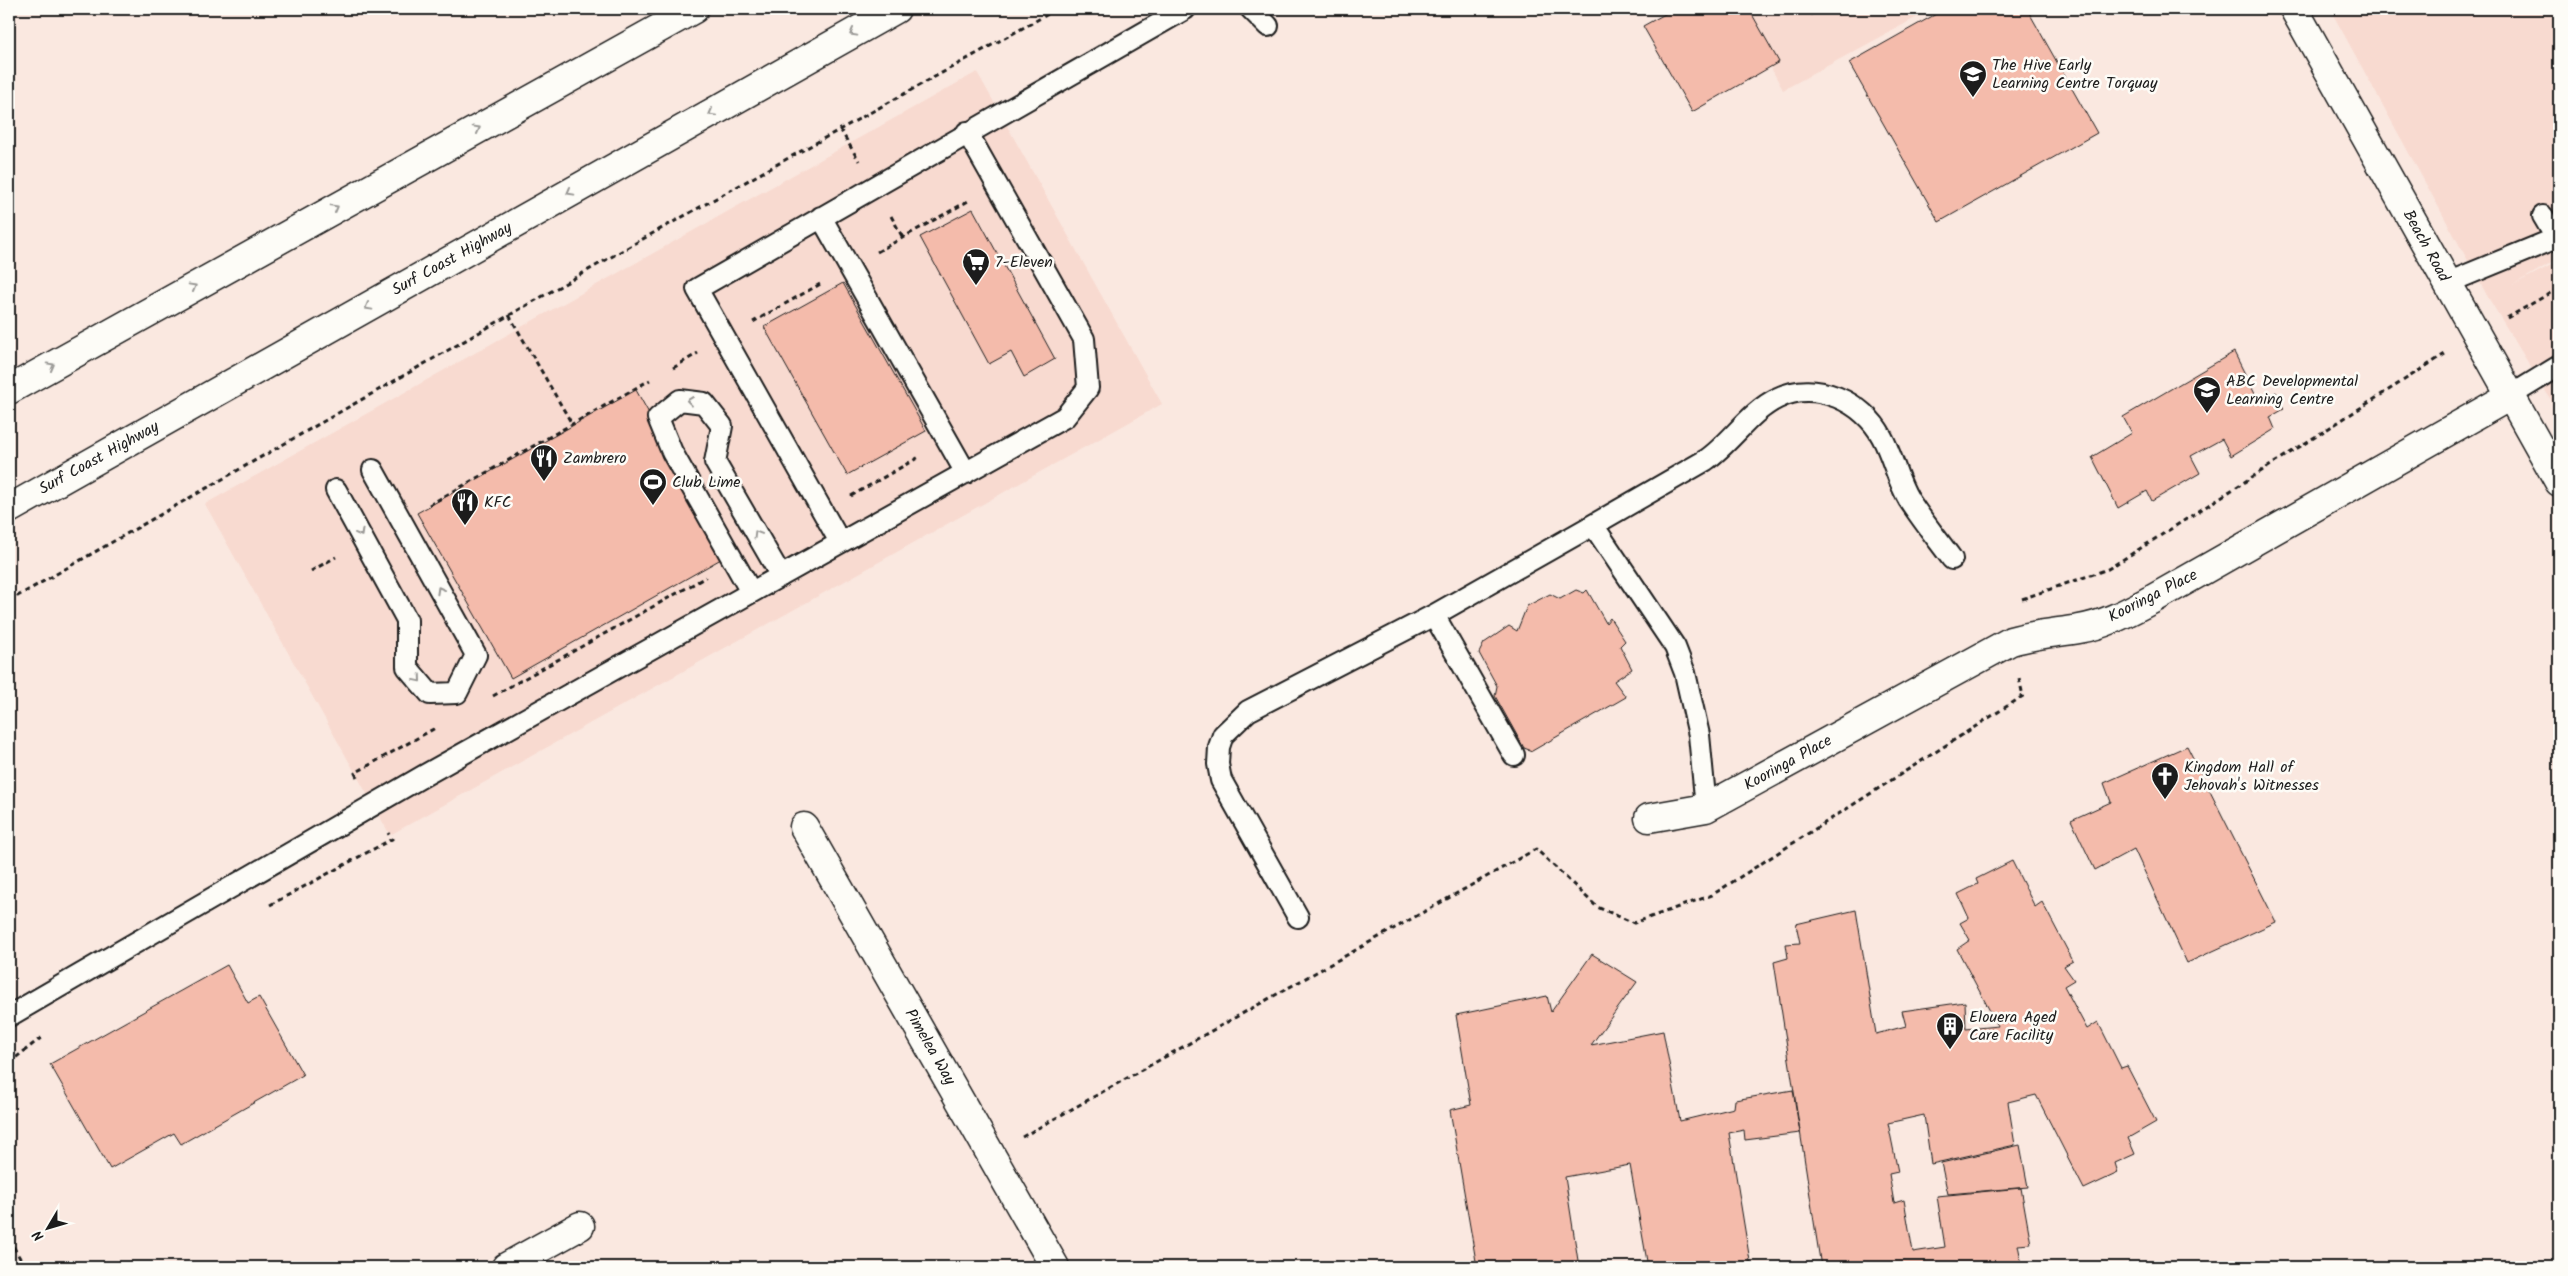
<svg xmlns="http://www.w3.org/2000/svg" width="2568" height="1276" viewBox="0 0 2568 1276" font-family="Kalam,sans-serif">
  <rect width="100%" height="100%" fill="#fae8e0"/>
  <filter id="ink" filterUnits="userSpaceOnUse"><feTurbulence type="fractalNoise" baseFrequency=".02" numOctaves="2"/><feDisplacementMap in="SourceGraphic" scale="10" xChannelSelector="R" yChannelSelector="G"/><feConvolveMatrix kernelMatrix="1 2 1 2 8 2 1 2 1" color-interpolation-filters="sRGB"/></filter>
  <g filter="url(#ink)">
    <!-- built -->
    <path fill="#f8dad0" d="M1739,9H1932L1783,90Z
      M2330,9H2559V258L2511,286L2559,261V413L2489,299Z
      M977,72L1162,404L390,835L205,504Z"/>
    <!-- building -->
    <path fill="#f4bbab" stroke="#1c1c1c" d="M1674,9H1749L1779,62L1692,112L1643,26Z
      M1807,9H1822L1811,15Z
      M1945,9H2027L2097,133L1939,222L1849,63Z
      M973,209L1055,359L1024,377L1011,352L989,364L920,237Z
      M843,283L926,431L847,475L764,327Z
      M2234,352L2259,402L2276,392L2284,409L2270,417L2275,429L2231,456L2222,439L2191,456L2200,473L2152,501L2147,491L2118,508L2092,457L2132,433L2123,417Z
      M636,390L728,555L511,678L417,513Z
      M1576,590L1584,593L1587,590L1606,623L1610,618L1625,641L1620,646L1632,669L1614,681L1626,697L1532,751L1524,748L1495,696L1497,686L1479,653L1484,643L1509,626L1517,631L1527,606L1550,594L1560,599Z
      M2187,746L2276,922L2187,963L2134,849L2095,870L2071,820L2111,802L2104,783Z
      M2012,861L2035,907L2042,902L2073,961L2064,966L2074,980L2064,986L2087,1029L2098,1022L2121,1068L2127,1066L2156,1122L2128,1138L2135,1154L2115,1163L2118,1173L2084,1189L2036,1095L2008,1102L2015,1145L1931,1164L1924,1115L1888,1123L1898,1172L1889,1174L1894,1203L1904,1200L1913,1252L1945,1247L1937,1196L2021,1188L2031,1244L2018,1245L2022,1265L2007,1267H1821L1774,962L1788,958L1786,944L1800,943L1796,924L1856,910L1876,1034L1906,1026L1902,1011L1965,1002L1966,1029L1998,1026L1957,949L1970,940L1960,923L1969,918L1958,894L1978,884L1976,879Z
      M1592,954L1637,982L1591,1045L1663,1031L1680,1121L1734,1108L1735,1100L1793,1090L1800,1133L1745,1140L1744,1130L1729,1133L1751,1267H1648L1630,1165L1565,1177L1579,1267H1477L1450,1110L1471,1105L1456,1015L1547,996L1551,1012Z
      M227,965L248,1003L259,997L303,1075L181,1144L174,1133L110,1169L50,1064Z
      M2020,1145L2028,1187L1948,1194L1941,1163Z"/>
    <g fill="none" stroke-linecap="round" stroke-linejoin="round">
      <!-- service casing -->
      <g stroke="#1c1c1c" stroke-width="24">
        <path id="service" d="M1251,9L1268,26
          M2543,216L2556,238
          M821,217L966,473
          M2447,283L2559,237
          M2510,396L2559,366
          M336,490L407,620V667L430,694L457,693L476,655L373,470
          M1593,525L1706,460C1732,442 1749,412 1778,398C1815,379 1864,402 1882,437C1893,457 1897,480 1909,500C1922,520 1938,540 1952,559
          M840,542L697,289L1185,9
          M751,592L672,452L658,418L680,400L704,403L722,426L715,462L781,576
          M1434,615L1514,755
          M1298,917L1221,780L1218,764L1219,747L1223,735L1248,711L1434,615L1593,525L1675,647L1685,673L1699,735L1706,808
          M9,1016L425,775L1065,417L1088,388L1084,339L967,132"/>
      </g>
      <!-- minor casing -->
      <g stroke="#1c1c1c" stroke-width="31">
        <path id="minor" d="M2294,9L2559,482
          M1649,818L1706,808L2011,641C2035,634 2055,633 2079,629C2105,625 2128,612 2151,600L2510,396
          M804,827L1055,1267
          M506,1267L580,1226"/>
      </g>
      <!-- primary casing -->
      <g stroke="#1c1c1c" stroke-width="31">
        <path id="primary" d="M9,390L694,9
          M9,509L896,9"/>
      </g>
      <!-- path -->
      <path stroke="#1c1c1c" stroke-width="3" stroke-dasharray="5 4" stroke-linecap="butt" d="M840,129L859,161
        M891,216L903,238
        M877,252L970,200
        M509,315L572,424
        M2507,318L2559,288
        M753,322L822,283
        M673,368L698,353
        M851,496L919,457
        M429,505L650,380
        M311,571L336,557
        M2022,599L2108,569L2445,354
        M9,601L648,236L1057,9
        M493,696L706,577
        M357,777L355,773L437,727
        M270,905L392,839L388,833
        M9,1063L42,1037
        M1022,1137L1536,849L1597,907L1634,923L1712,895L2023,696L2019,678
        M9,1239L25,1267"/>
      <!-- service -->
      <use href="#service" stroke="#fdfcf7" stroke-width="20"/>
      <!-- minor -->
      <use href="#minor" stroke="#fdfcf7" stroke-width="28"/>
      <!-- primary -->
      <use href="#primary" stroke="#fdfcf7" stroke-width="28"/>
    </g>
    <!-- one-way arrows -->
    <defs><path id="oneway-chevron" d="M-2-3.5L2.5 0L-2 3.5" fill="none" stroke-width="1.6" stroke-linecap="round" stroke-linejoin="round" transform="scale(1.25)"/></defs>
    <g stroke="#989794">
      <use href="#oneway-chevron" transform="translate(853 33) rotate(151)"/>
      <use href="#oneway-chevron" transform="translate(712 113) rotate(151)"/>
      <use href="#oneway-chevron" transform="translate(477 129) rotate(-29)"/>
      <use href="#oneway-chevron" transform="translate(570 192) rotate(151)"/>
      <use href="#oneway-chevron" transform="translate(335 208) rotate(-29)"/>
      <use href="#oneway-chevron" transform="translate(193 287) rotate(-29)"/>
      <use href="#oneway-chevron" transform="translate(368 307) rotate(151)"/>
      <use href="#oneway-chevron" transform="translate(51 366) rotate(-29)"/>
      <use href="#oneway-chevron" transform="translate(690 401) rotate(-173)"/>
      <use href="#oneway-chevron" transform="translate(360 533) rotate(61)"/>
      <use href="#oneway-chevron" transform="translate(757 534) rotate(-121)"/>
      <use href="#oneway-chevron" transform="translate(440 590) rotate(-119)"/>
      <use href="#oneway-chevron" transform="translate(418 679) rotate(50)"/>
    </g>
  </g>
  <!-- icons -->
  <defs>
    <g id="school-pin" transform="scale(1.4375)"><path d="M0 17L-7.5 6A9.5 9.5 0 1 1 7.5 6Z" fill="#1c1c1c" stroke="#fdfcf7"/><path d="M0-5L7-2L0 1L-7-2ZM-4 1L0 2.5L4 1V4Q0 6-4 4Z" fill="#fff"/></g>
    <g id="supermarket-pin" transform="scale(1.4375)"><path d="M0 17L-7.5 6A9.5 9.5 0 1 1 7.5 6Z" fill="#1c1c1c" stroke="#fdfcf7"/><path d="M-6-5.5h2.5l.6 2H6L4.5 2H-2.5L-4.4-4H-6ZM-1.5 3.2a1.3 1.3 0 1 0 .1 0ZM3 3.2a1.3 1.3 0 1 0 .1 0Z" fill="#fff"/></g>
    <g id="restaurant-pin" transform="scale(1.4375)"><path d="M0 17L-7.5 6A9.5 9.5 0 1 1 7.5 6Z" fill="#1c1c1c" stroke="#fdfcf7"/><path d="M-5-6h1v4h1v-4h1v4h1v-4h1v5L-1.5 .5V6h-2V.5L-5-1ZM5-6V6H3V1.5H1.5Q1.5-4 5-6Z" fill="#fff"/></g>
    <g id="stadium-pin" transform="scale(1.4375)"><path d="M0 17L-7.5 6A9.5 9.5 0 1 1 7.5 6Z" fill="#1c1c1c" stroke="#fdfcf7"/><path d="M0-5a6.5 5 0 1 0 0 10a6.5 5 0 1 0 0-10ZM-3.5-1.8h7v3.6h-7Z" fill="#fff"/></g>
    <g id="church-pin" transform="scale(1.4375)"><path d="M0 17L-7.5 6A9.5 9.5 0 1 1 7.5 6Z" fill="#1c1c1c" stroke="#fdfcf7"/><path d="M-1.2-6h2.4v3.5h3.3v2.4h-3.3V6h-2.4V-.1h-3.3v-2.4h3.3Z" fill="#fff"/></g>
    <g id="building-pin" transform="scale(1.4375)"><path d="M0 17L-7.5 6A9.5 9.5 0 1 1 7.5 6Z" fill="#1c1c1c" stroke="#fdfcf7"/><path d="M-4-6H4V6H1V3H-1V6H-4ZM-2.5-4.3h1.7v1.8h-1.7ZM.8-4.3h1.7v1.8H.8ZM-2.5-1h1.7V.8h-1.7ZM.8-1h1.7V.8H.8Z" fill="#fff"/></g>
  </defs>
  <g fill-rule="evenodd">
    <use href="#school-pin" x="1973" y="74"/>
    <use href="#supermarket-pin" x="976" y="262"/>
    <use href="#school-pin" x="2207" y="390"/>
    <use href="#restaurant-pin" x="544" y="458"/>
    <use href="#stadium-pin" x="653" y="482"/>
    <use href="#restaurant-pin" x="465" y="502"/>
    <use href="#church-pin" x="2165" y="776"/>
    <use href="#building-pin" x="1950" y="1026"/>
  </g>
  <g text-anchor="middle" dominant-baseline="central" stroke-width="5" stroke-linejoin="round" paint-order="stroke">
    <!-- poi labels -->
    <g font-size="16" fill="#1c1c1c" stroke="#fdfcf7" text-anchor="start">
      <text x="1992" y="65">The Hive Early<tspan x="1992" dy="18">Learning Centre Torquay</tspan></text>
      <text x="995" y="262">7-Eleven</text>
      <text x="2226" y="381">ABC Developmental<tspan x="2226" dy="18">Learning Centre</tspan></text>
      <text x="563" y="458">Zambrero</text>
      <text x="672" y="482">Club Lime</text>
      <text x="484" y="502">KFC</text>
      <text x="2184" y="767">Kingdom Hall of<tspan x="2184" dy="18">Jehovah's Witnesses</tspan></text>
      <text x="1969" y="1017">Elouera Aged<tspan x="1969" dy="18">Care Facility</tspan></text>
    </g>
    <!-- street labels -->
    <g font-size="16" fill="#1c1c1c" stroke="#fdfcf7">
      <text transform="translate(2426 246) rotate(61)">Beach Road</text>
      <text transform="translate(452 259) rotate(-29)">Surf Coast Highway</text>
      <text transform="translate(99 458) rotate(-29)">Surf Coast Highway</text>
      <text transform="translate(2153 596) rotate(-27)">Kooringa Place</text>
      <text transform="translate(1788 763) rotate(-29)">Kooringa Place</text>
      <text transform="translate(930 1047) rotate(60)">Pimelea Way</text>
    </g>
  </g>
  <!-- margin -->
  <rect width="2568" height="1276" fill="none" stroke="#fdfcf7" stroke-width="30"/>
  <rect x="15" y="15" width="2538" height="1246" fill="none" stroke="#1c1c1c" stroke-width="2" filter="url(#ink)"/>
  <!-- north arrow -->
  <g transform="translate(48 1228) rotate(232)" stroke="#fdfcf7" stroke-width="4" paint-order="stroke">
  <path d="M0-4L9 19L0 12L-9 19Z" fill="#1c1c1c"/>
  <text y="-8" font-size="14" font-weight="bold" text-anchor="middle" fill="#1c1c1c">N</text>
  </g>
</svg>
